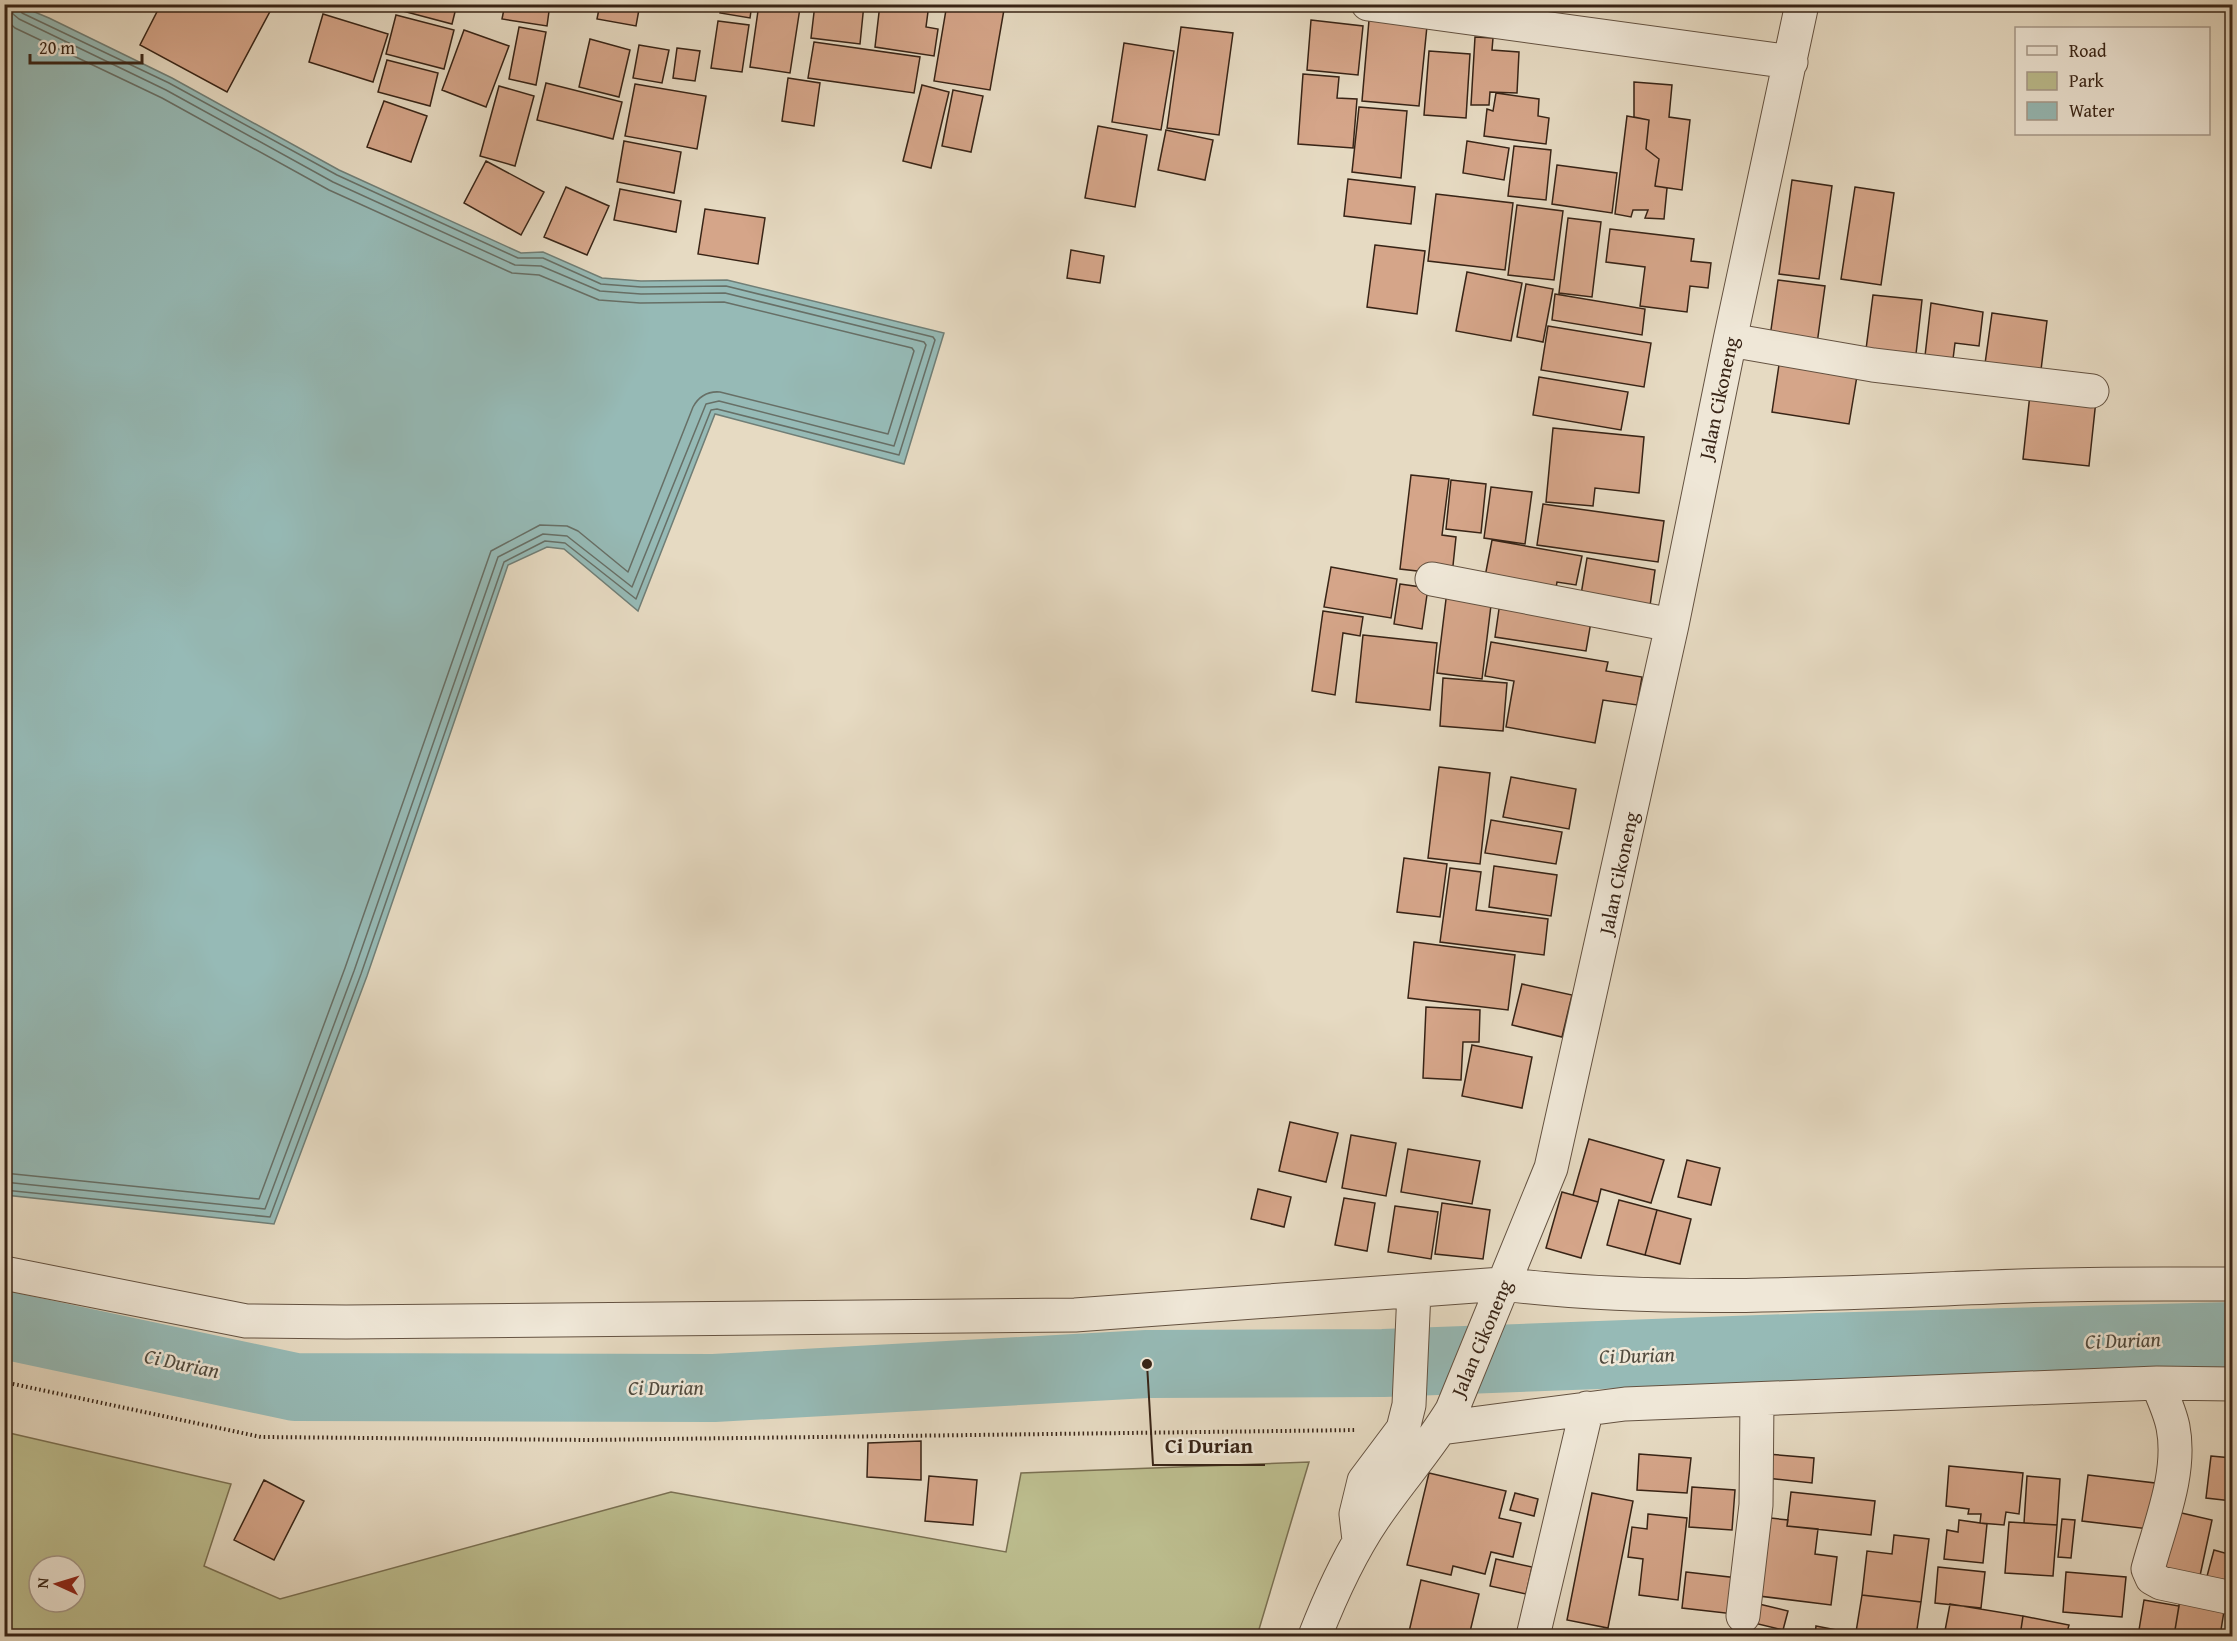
<svg xmlns="http://www.w3.org/2000/svg" width="2237" height="1641" viewBox="0 0 2237 1641" font-family="'Gentium Book Plus',serif">
  <rect width="100%" height="100%" fill="#e6dac2"/>
  <filter id="stains"><feTurbulence type="fractalNoise" baseFrequency=".00333" numOctaves="4"/><feColorMatrix values="0 0 0 0 .2 0 0 0 0 .09 0 0 0 0 .02 0 0 0 .5 -.17"/></filter>
  <radialGradient id="worn" r=".72"><stop offset=".6" stop-color="#630" stop-opacity="0"/><stop offset="1" stop-color="#630" stop-opacity=".3"/></radialGradient>
  <!-- green -->
  <path fill="#bcbd8e" stroke="#7a7052" stroke-width="1.5" fill-rule="evenodd" d="M5,1432L231,1484L204,1566L280,1599L671,1492L1006,1552L1021,1473L1309,1462L1257,1636H5ZM39,1566H75V1602H39Z"/>
  <!-- water -->
  <path fill="#96bab6" stroke="#707e76" stroke-width="1.5" d="M5,4L18,5L49,18L172,78L339,170L521,253L543,252L602,278L641,281L727,280L944,333L904,464L715,414L638,611L564,549L547,547L508,565L367,976L274,1224L5,1195Z"/>
  <g fill="none" stroke-linecap="round" stroke-linejoin="round">
    <!-- shore -->
    <path stroke="#676f66" stroke-width="1.5" d="M4,18L15,28L162,98L329,190L512,273L539,275L599,300L640,303L724,302L912,348L914,351L888,434L720,392C708,391 699,396 693,407L628,572L578,531L567,526L540,525L491,551L345,968L259,1199L4,1173
      M4,1182L265,1209L354,971L498,557L543,534L567,536L632,587L706,404L719,401L894,446L926,345L924,342L725,293L641,294L600,291L541,266L515,265L333,182L166,90L19,19L13,14L11,4
      M4,1190L270,1217L361,974L504,562L545,541L565,543L636,599L711,410L717,409L899,455L935,340L933,337L726,286L641,287L601,284L543,258H518L337,175L169,83L22,13L18,4"/>
    <!-- river -->
    <path stroke="#96bab6" stroke-width="68" d="M4,1325L295,1387L714,1388L1147,1364L1383,1363L1818,1347L2232,1336"/>
  </g>
  <!-- building -->
  <path fill="#d5a589" stroke="#382416" stroke-width="1.5" d="M161,4H274L227,92L140,45Z
    M359,4H388L387,11Z
    M396,4H457L452,24L395,9Z
    M505,4H550L547,26L502,19Z
    M554,4H594L593,11Z
    M600,4H640L636,26L597,19Z
    M722,4H752L750,18L720,13Z
    M759,4L800,8L790,73L750,67Z
    M815,4H864L860,44L811,38Z
    M880,4H929L926,27L938,29L934,56L875,47Z
    M947,4H1005L990,90L934,81Z
    M323,14L388,34L373,82L309,62Z
    M396,15L454,30L444,69L386,54Z
    M1311,20L1363,26L1358,75L1307,70Z
    M1369,20L1427,26L1419,106L1362,101Z
    M718,21L749,25L742,72L711,68Z
    M519,27L546,32L536,85L509,79Z
    M1181,27L1233,33L1219,135L1167,128Z
    M464,30L509,46L486,107L442,90Z
    M1475,37L1493,38L1492,50L1519,52L1517,93L1490,92L1489,105H1471Z
    M590,39L630,50L619,97L579,87Z
    M814,42L920,57L914,93L808,78Z
    M1124,43L1174,51L1161,130L1112,122Z
    M639,45L669,50L662,83L633,78Z
    M677,48L700,51L695,81L673,78Z
    M1429,51L1470,54L1466,118L1424,115Z
    M387,60L438,73L430,106L378,92Z
    M1303,74L1339,77L1337,98L1357,99L1353,148L1298,144Z
    M788,78L820,83L814,126L782,121Z
    M1634,82L1672,85L1669,117L1690,120L1682,190L1655,186L1659,159L1646,149L1649,120L1634,117Z
    M546,83L622,102L613,139L537,120Z
    M635,84L706,96L697,149L625,136Z
    M922,85L949,92L931,168L903,161Z
    M499,86L534,96L515,166L480,156Z
    M953,90L983,96L971,152L942,146Z
    M1496,93L1539,99L1538,116L1549,118L1546,144L1484,136L1487,109L1493,111Z
    M384,101L427,116L411,162L367,147Z
    M1359,107L1407,111L1401,178L1352,172Z
    M1627,116L1649,120L1646,149L1659,159L1655,186L1667,188L1664,219L1645,218L1648,210H1633L1631,217L1615,214Z
    M1098,126L1147,135L1135,207L1085,198Z
    M1166,130L1213,140L1205,180L1158,170Z
    M624,141L681,152L674,193L617,182Z
    M1467,141L1509,148L1504,180L1463,173Z
    M1514,146L1551,150L1546,200L1508,196Z
    M486,161L544,192L521,235L464,203Z
    M1557,165L1617,173L1612,213L1552,204Z
    M1348,179L1415,187L1411,224L1344,216Z
    M1792,180L1832,186L1819,279L1779,274Z
    M566,187L609,206L587,255L544,237Z
    M1855,187L1894,193L1881,285L1841,279Z
    M620,189L681,201L676,232L614,220Z
    M1436,194L1513,203L1505,270L1428,261Z
    M1517,205L1563,211L1554,280L1508,275Z
    M705,209L765,218L758,264L698,254Z
    M1568,218L1601,222L1592,297L1559,293Z
    M1610,229L1694,239L1691,261L1711,263L1708,288L1690,286L1687,312L1640,306L1645,267L1606,262Z
    M1375,245L1425,251L1417,314L1367,307Z
    M1071,250L1104,256L1100,283L1067,278Z
    M1467,272L1522,283L1511,341L1456,331Z
    M1778,280L1825,286L1816,351L1769,344Z
    M1526,284L1553,289L1543,342L1517,337Z
    M1555,294L1645,309L1642,335L1552,320Z
    M1873,295L1922,300L1915,363L1865,357Z
    M1931,303L1983,312L1979,346L1955,343L1953,359L1925,356Z
    M1992,313L2047,321L2040,378L1984,371Z
    M1548,326L1651,343L1644,387L1541,370Z
    M1780,358L1858,370L1849,424L1772,412Z
    M1539,377L1628,392L1621,430L1533,415Z
    M2030,394L2096,400L2089,466L2023,459Z
    M1553,428L1644,437L1639,493L1595,488L1593,506L1546,502Z
    M1411,475L1449,479L1442,535L1456,537L1452,575L1400,569Z
    M1451,480L1486,484L1481,533L1446,529Z
    M1491,487L1532,492L1525,544L1484,538Z
    M1543,504L1664,521L1658,562L1537,545Z
    M1492,540L1582,556L1576,585L1557,582L1555,594L1484,582Z
    M1587,558L1655,570L1649,613L1580,601Z
    M1331,567L1397,579L1391,618L1324,607Z
    M1400,584L1428,588L1422,629L1394,624Z
    M1447,591L1492,597L1482,679L1437,673Z
    M1500,602L1592,616L1586,651L1495,637Z
    M1323,611L1363,617L1360,636L1343,633L1335,695L1312,691Z
    M1363,635L1437,643L1430,710L1356,702Z
    M1491,642L1608,662L1606,671L1642,677L1637,705L1603,700L1595,743L1506,727L1514,681L1485,676Z
    M1443,678L1507,683L1503,731L1440,726Z
    M1439,767L1490,773L1480,864L1428,858Z
    M1511,777L1576,789L1569,829L1503,817Z
    M1491,820L1562,832L1556,864L1485,853Z
    M1404,858L1447,864L1440,917L1397,912Z
    M1494,866L1557,875L1551,916L1489,907Z
    M1450,868L1481,872L1476,910L1548,919L1544,955L1440,942Z
    M1414,942L1515,955L1508,1010L1408,998Z
    M1522,984L1572,995L1562,1037L1512,1025Z
    M1426,1007L1480,1010L1479,1042H1463L1461,1080L1423,1078Z
    M1472,1045L1532,1057L1522,1108L1462,1096Z
    M1290,1122L1338,1133L1326,1182L1279,1171Z
    M1351,1135L1396,1143L1386,1196L1342,1188Z
    M1589,1139L1664,1160L1651,1203L1601,1189L1598,1202L1573,1195Z
    M1408,1149L1480,1161L1472,1204L1401,1192Z
    M1687,1160L1720,1168L1711,1205L1678,1197Z
    M1258,1189L1291,1197L1284,1227L1251,1219Z
    M1562,1192L1598,1202L1581,1258L1546,1248Z
    M1344,1198L1375,1203L1367,1251L1335,1245Z
    M1619,1200L1657,1210L1645,1255L1607,1245Z
    M1442,1203L1490,1210L1483,1259L1435,1254Z
    M1395,1206L1438,1212L1431,1259L1388,1252Z
    M1657,1210L1691,1219L1680,1264L1645,1255Z
    M921,1441V1480L867,1477L868,1443Z
    M1639,1454L1691,1458L1687,1493L1637,1490Z
    M1767,1454L1814,1458L1812,1483L1766,1478Z
    M2211,1456L2232,1458V1501L2206,1498Z
    M1949,1466L2023,1473L2019,1514L2006,1512L2004,1525L1980,1523L1981,1514H1968L1969,1509L1946,1506Z
    M1429,1473L1506,1491L1499,1518L1521,1523L1513,1557L1491,1552L1485,1574L1453,1566L1451,1575L1407,1565Z
    M2088,1475L2155,1483L2149,1529L2082,1521Z
    M929,1476L977,1480L973,1525L925,1521Z
    M2027,1476L2060,1479L2057,1525L2024,1523Z
    M264,1480L304,1501L274,1560L234,1540Z
    M1692,1487L1735,1490L1732,1530L1689,1527Z
    M1791,1492L1875,1501L1871,1535L1787,1526Z
    M1515,1493L1538,1499L1534,1516L1510,1510Z
    M1592,1493L1633,1501L1608,1628L1567,1620Z
    M2173,1511L2212,1520L2198,1585L2159,1577Z
    M1648,1514L1687,1518L1678,1600L1639,1595L1643,1559L1628,1557L1632,1527L1647,1529Z
    M1761,1517L1788,1520L1787,1526L1818,1529L1815,1554L1837,1557L1831,1605L1751,1595Z
    M2062,1519L2075,1520L2071,1558L2058,1557Z
    M1959,1520L1987,1524L1983,1563L1944,1559L1947,1530L1958,1532Z
    M2009,1522L2057,1525L2053,1576L2005,1573Z
    M1894,1535L1929,1539L1921,1602L1862,1595L1867,1551L1892,1554Z
    M2214,1550L2232,1555V1587L2206,1580Z
    M1496,1559L1532,1567L1526,1594L1490,1586Z
    M1938,1567L1985,1572L1981,1608L1935,1603Z
    M1686,1572L1738,1578L1734,1614L1682,1608Z
    M2066,1572L2126,1577L2122,1617L2063,1612Z
    M1421,1580L1479,1594L1469,1636H1408Z
    M1862,1595L1921,1602L1916,1636H1836L1837,1630L1856,1632Z
    M2180,1599L2225,1605L2220,1636H2174Z
    M2144,1600L2179,1606L2174,1636H2138Z
    M1759,1604L1788,1611L1783,1630L1754,1623Z
    M1950,1604L2023,1616L2020,1636H1944Z
    M2023,1616L2069,1625L2066,1636H2020Z
    M1816,1626L1837,1630L1836,1636H1815Z"/>
  <g fill="none" stroke-linecap="round" stroke-linejoin="round">
    <!-- minor casing -->
    <g stroke="#645241" stroke-width="35">
      <path id="minor" d="M1368,4L1791,62
        M1730,340L1873,365L2092,391
        M1432,579L1672,625
        M4,1273L246,1321L346,1322L1075,1315L1502,1284C1675,1305 1847,1292 2019,1286C2090,1283 2161,1284 2232,1284
        M2157,1383C2163,1397 2170,1412 2173,1427C2182,1473 2160,1524 2148,1569L2152,1578L2161,1583L2232,1598
        M1441,1428L1625,1404L2157,1383L2232,1384
        M1359,1540L1356,1514L1364,1481L1403,1429L1409,1405L1414,1291
        M1743,1616L1756,1505L1757,1400
        M1315,1636C1331,1595 1349,1555 1374,1518C1399,1481 1429,1448 1452,1410L1551,1168L1672,625L1730,340L1802,4
        M1533,1636L1587,1408"/>
    </g>
    <!-- path -->
    <path stroke="#382416" stroke-width="4" stroke-dasharray="1.5 3" stroke-linecap="butt" d="M4,1382L261,1437L588,1440L1357,1430"/>
    <!-- minor -->
    <use href="#minor" stroke="#efe7d7" stroke-width="33"/>
  </g>
  <g text-anchor="middle" dominant-baseline="central" stroke-width="5" stroke-linejoin="round" paint-order="stroke">
    <!-- street labels -->
    <g font-size="20" fill="#382416" stroke="#efe7d7">
      <text transform="translate(1718 398) rotate(-78)">Jalan Cikoneng</text>
      <text transform="translate(1618 873) rotate(-78)">Jalan Cikoneng</text>
      <text transform="translate(1481 1338) rotate(-67)">Jalan Cikoneng</text>
    </g>
    <!-- water labels -->
    <g font-size="21" font-style="italic" fill="#504a3e" stroke="#efe7d7">
      <text transform="translate(2123 1340) rotate(-2)">Ci Durian</text>
      <text transform="translate(1637 1355) rotate(-2)">Ci Durian</text>
      <text transform="translate(182 1363) rotate(12)">Ci Durian</text>
      <text x="666" y="1387">Ci Durian</text>
    </g>
  </g>
  <!-- callouts -->
  <path fill="none" stroke="#382416" stroke-width="2" d="M1147 1364L1153 1465H1265"/>
  <circle fill="#382416" stroke="#efe7d7" stroke-width="2" cx="1147" cy="1364" r="6"/>
  <g font-size="21" text-anchor="middle" font-weight="bold" fill="#382416" stroke="#efe7d7" stroke-width="5" stroke-linejoin="round" paint-order="stroke">
    <text x="1209" y="1453">Ci Durian</text>
  </g>
  <!-- margin -->
  <rect width="2237" height="1641" fill="none" stroke="#e6dac2" stroke-width="24"/>
  <rect x="6" y="6" width="2225" height="1629" fill="none" stroke="#382416" stroke-width="3"/>
  <rect x="12" y="12" width="2213" height="1617" fill="none" stroke="#382416" stroke-width="1.5"/>
  <!-- legend -->
  <rect x="2015" y="27" width="195" height="108" fill="#efe7d7" stroke="#a6998a" stroke-width="1.5"/>
  <rect x="2027" y="46" width="30" height="9" fill="#efe7d7" stroke="#a6998a" stroke-width="1.5"/>
  <text x="2069" y="57" font-size="18" fill="#382416">Road</text>
  <rect x="2027" y="72" width="30" height="18" fill="#bcbd8e" stroke="#a6998a" stroke-width="1.5"/>
  <text x="2069" y="87" font-size="18" fill="#382416">Park</text>
  <rect x="2027" y="102" width="30" height="18" fill="#96bab6" stroke="#a6998a" stroke-width="1.5"/>
  <text x="2069" y="117" font-size="18" fill="#382416">Water</text>
  <!-- north arrow -->
  <g transform="translate(57 1584) rotate(274)"><circle r="28" fill="#efe7d7" stroke="#a6998a" stroke-width="1.5"/>
  <path d="M0-4.5L10 22L0 15L-10 22Z" fill="#8f2418"/>
  <text y="-9" font-size="16" font-weight="bold" text-anchor="middle" fill="#382416">N</text>
  </g>
  <!-- scale -->
  <path d="M30 54v9h112v-9" fill="none" stroke="#382416" stroke-width="3"/>
  <text x="39" y="54" font-size="18" fill="#382416" stroke="#efe7d7" stroke-width="4.5" paint-order="stroke">20 m</text>
  <rect width="100%" height="100%" filter="url(#stains)"/>
  <rect width="100%" height="100%" fill="url(#worn)"/>
</svg>
